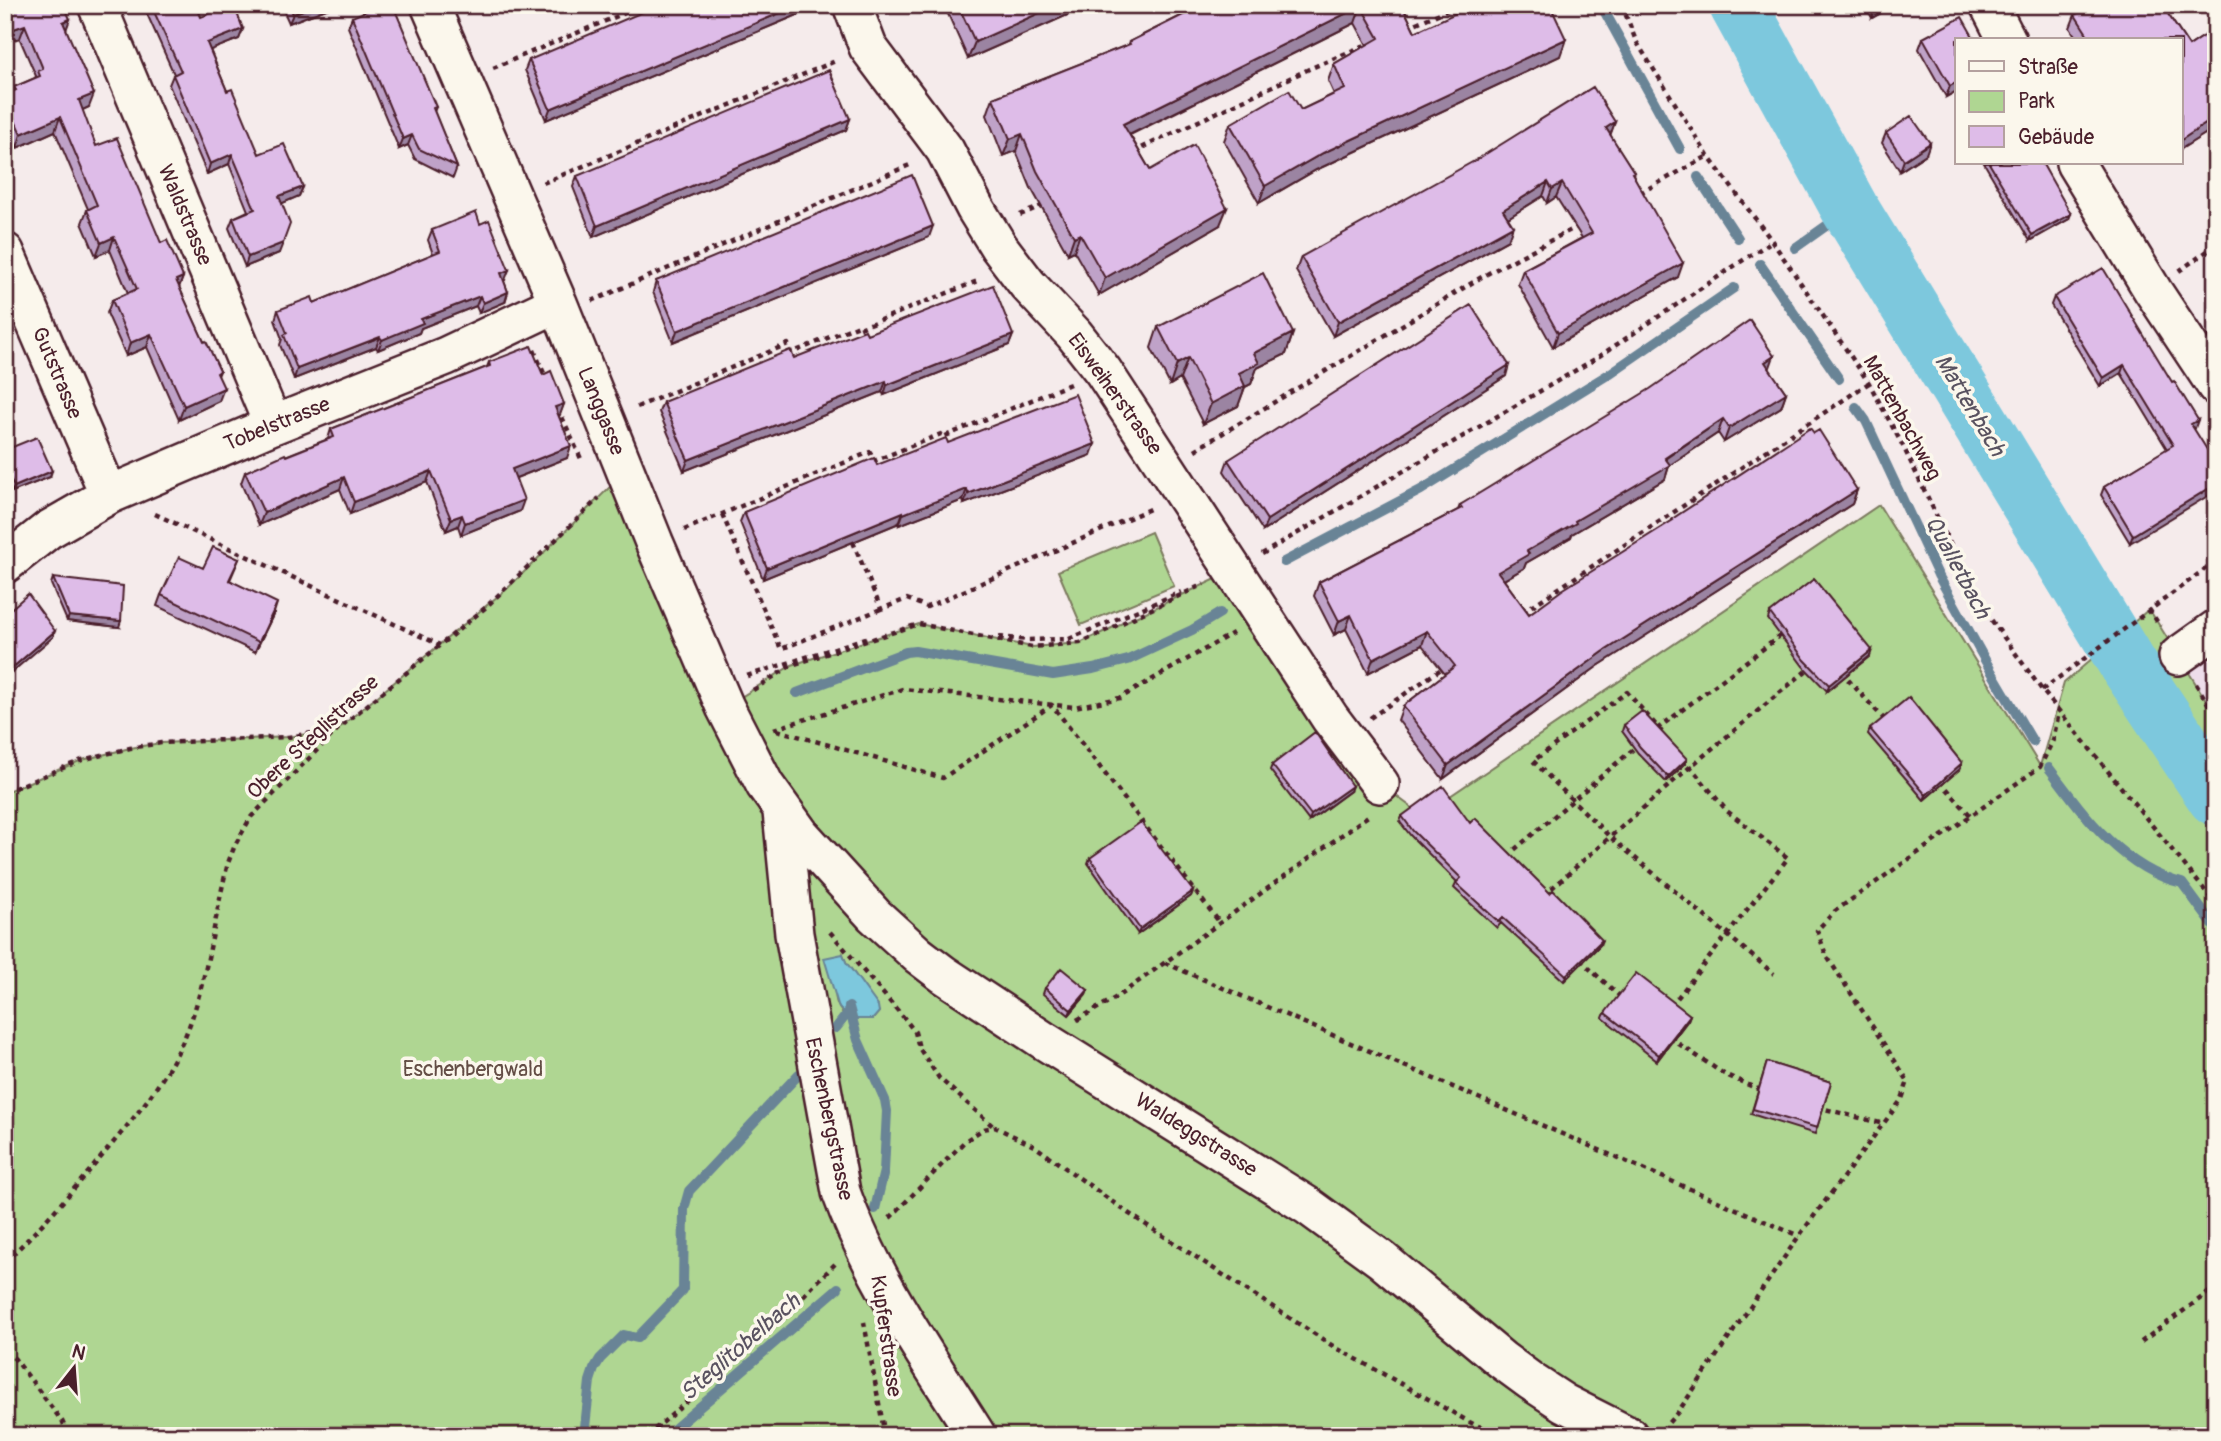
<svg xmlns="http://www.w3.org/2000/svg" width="2221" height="1441" viewBox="0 0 2221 1441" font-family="Pangolin,sans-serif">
  <rect width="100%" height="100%" fill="#f5ebeb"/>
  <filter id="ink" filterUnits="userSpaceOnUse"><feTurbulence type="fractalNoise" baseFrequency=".0143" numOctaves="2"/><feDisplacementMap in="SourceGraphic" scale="14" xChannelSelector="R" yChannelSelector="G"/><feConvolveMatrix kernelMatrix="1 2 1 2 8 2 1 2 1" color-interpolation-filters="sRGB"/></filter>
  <g filter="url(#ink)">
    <!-- built -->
    <path fill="#eeddea" d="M2216,629V716L2178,656Z"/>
    <!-- green -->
    <path fill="#afd692" stroke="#7c7a5e" stroke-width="2" fill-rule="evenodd" d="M626,471L725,707L792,665L919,624L1032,647L1080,643L1233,571L1380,784L1422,815L1879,505L2040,766L2064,683L2149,609L2216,716V1436H5V792L82,760L130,748L161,743L288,737L338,729L510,586ZM843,954L846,962L864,987L879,1012L873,1019H850C825,1003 838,976 843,954Z
      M1151,532L1174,586L1081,625L1058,571Z"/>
    <!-- water -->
    <path fill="#7dc8dd" stroke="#698496" stroke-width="2" d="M843,954L846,962L878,1006L879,1012L873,1019H850L839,1008L824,958Z"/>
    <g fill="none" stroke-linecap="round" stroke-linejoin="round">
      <!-- stream -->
      <path stroke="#698496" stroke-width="10" d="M1601,5L1680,149
        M1698,177L1738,238
        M1795,248L1850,209
        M1760,264L1839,379
        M1856,407L1866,421L1938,575L1990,669L2033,742
        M1284,562L1421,490L1609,374L1734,288
        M797,693L906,652L915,651L1053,675L1093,669L1128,660L1192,630L1220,613
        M2049,768C2084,815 2123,869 2182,883L2216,929
        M2206,793L2209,787
        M849,1007L858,1040L885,1100L887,1111L884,1171L875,1209
        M836,1028L847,1014L849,1008
        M584,1436L590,1381L594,1369L600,1359L624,1335L637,1338L683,1290L684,1209L689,1191L799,1074
        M666,1436L838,1288"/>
      <!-- river -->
      <path stroke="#7dc8dd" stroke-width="58" d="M1738,5L1850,209L2125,660L2216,797"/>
      <!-- minor casing -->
      <g stroke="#4a1f2b" stroke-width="42">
        <path id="minor" d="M97,5L273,425
          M430,5L558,303L654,542L725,707L765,785L801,835L874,915L918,955L943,974L1043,1040L1308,1206L1382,1260L1502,1360L1532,1382L1564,1403L1629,1436
          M852,5L868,47L945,150L975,208L999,247L1028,285L1074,334L1103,371L1330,718L1380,784
          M1989,5L2007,40
          M2075,163L2153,291L2216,386
          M5,252L109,495
          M5,564L48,530L109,495L273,425L446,356L558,303
          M2178,656L2216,629
          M782,812L794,934L841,1192C872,1279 928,1358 977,1436"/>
      </g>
      <!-- path -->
      <path stroke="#4a1f2b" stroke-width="4.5" stroke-dasharray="5 5" stroke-linecap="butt" d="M1622,5L1636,41L1708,156L1772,241L1869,383L1904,448L1977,600L2042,690L2216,904
        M1407,27L1459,5
        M493,68L644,5
        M1133,152L1309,69L1370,43
        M543,183L838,60
        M1640,193L1708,156
        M1020,215L1044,205
        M2179,271L2216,245
        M592,301L912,164
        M534,350L546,378
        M637,407L788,344L791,353L859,325L860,328L980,280
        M558,408L582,461
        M1195,450L1485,275L1580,225
        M155,514L440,645
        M722,514L781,649L881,609
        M684,530L870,452L874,461L941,434L943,437L1070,384
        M853,542L881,609L907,599L927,607L1152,508
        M1262,554L1595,359L1772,241
        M2149,609L2160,626
        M1523,612L1869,383
        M999,637L1028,640L1069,639L1181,592
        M1841,672L1885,720
        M747,676L869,637
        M2196,684L2216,716
        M753,690L792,665L919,624L1032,647L1080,643L1204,584
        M2042,690L2216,561
        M1370,718L1444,667
        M774,729L903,689L1074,707L1120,698L1233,633
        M1657,729L1784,633
        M777,730L943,778L1052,705L1220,923
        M1662,732L1627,692L1533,761L1610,837L1774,974
        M1940,781L1971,816
        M5,792L82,760L130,748L161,743L288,737L337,729
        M1507,856L1637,746
        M1544,895L1690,767L1812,666
        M830,932L905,1019L915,1032L919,1048L939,1078L994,1127
        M1580,960L1623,999
        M1165,963L1799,1236
        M1671,1006L1788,858L1727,811L1683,758
        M1077,1020L1117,997L1368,816
        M1670,1038L1724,1074L1762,1091
        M1817,1107L1884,1124
        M890,1218L965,1141L983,1129L995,1127L1036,1147L1128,1213L1333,1346L1475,1425L1512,1436
        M5,1262C40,1228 71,1193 102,1156C138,1113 174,1072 192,1018C209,968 215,914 228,863L235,845L251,817L338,729L485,608L599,498
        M864,1322L885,1436
        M2141,1342L2216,1287
        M5,1351L15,1359L62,1421L69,1436
        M1662,1430L1678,1412L1799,1236L1902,1099L1908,1081L1826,955L1817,930L1835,911L2040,767L2053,740L2059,713
        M647,1436L761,1338L835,1264"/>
      <!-- minor -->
      <use href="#minor" stroke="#fbf7ec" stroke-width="37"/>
    </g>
    <!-- wall -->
    <path fill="#bfa2c8" stroke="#4a1f2b" stroke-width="2" d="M5,5L70,19L66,29L89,107L82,110L96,146L183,277L179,287L204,342L220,371L218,376L219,401L179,420L147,347L126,356L107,313L112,300L128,293L110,250L96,256L82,223L87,210L88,209L55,131L17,148L5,122V95L12,92L14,87L35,78L36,76Z
      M143,5H196L201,17L243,29L239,39L210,50L227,91L259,154L303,187L299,196L282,203L279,253L245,267L229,228L233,218L248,211L229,164L207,174L169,85L173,75L174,74Z
      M281,5H337L289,23Z
      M944,5H1090L968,59Z
      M1203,5H1402L1415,32L1464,10L1462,5H1550L1560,56L1316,170L1259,203L1224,141L1230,124L1301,110L1334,94L1328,81L1334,64L1367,45L1355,23L1130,135L1150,170L1220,225L1099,295L1074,251L1068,254L1031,188L1016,151L1003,156L987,115L993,98L1128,45L1129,42Z
      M1865,5H1895L1872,18Z
      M2090,5H2162L2189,46L2216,28V127L2181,149V40H2078L2070,28L2075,15Z
      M800,14L546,120L525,70L529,60Z
      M352,17L436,107L434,112L457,167L453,178L415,159L408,145L399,149L348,27Z
      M1923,38L1957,40V91L1946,97L1919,49Z
      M850,119L846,130L593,237L573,187L577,176Z
      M1615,122L1610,135L1634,172L1633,174L1678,277L1553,347L1518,284L1523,270L1582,238L1556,197L1547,203L1543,196L1508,218V240L1333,336L1296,271L1301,257Z
      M1886,133L1926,154L1900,171L1882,143Z
      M1984,163H2042L2069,219L2030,241Z
      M480,224L505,280L504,281L508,292L505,302L479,313L476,306L421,328L419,333L378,350L376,347L294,379L280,345L282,339L275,320L278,310L314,303L433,254L428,240L432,230Z
      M929,237L673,342L653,292L656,281Z
      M2054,297L2195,428L2130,543L2101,495L2104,487L2167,449L2121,373L2100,386L2051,305Z
      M1158,327L1293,333L1286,354L1257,368L1251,384L1245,387L1238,406L1203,424L1180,379L1170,385L1151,348Z
      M867,334L1013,335L1009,345L884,395L882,392L684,471L659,412L663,402Z
      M489,362L543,375L564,404L559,416L567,458L516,478L520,511L461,535L458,526L446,531L427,482L350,514L340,489L259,525L241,483L245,472L328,439L331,429L487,367Z
      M1769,369L1786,393L1781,407L1724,442L1718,433L1669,466L1665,479L1572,534L1571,537L1526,563L1524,568L1504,580L1529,614L1672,521V519L1857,490L1852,504L1598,666L1443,779L1398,720L1403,706L1445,674L1422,645L1368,673L1346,629L1334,635L1314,596L1319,582L1458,510L1460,505Z
      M1506,376L1263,531L1224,471L1228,460Z
      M948,443L1091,455L964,504L963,500L899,525V523L763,579L740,522L744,512L877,465Z
      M5,450L50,477L12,492L5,476Z
      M239,559L230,580L274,613L255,652L157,606L161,595L203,568Z
      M53,578L119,627L67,621L51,584Z
      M1770,613L1870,656L1827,691L1803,666L1768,619Z
      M1624,725L1685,764L1666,782L1638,753L1622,731Z
      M1870,729L1960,769L1924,800L1868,734Z
      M1272,765L1350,791L1309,821L1270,770Z
      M1402,816L1470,823L1600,945L1564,981L1501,923L1497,928L1454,888L1457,882L1411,836L1400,822Z
      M1090,858L1193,891L1191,896L1138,934L1088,863Z
      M1045,988L1088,990L1086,995L1069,1015L1043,994Z
      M1605,1013L1690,1015L1688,1020L1657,1061L1603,1018Z
      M1767,1062L1831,1082L1815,1134L1751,1114Z"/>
    <!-- shaded-wall -->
    <path fill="#9b84a2" stroke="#4a1f2b" stroke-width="2" d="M315,5H337L289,23L293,14Z
      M799,5H803L800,14L546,120L550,109Z
      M1057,5H1090L968,59L975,42Z
      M1883,5H1895L1872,18L1875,9Z
      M1361,6L1355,23L1117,141L1123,124Z
      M70,19L65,33L63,22Z
      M25,25L20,38L5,43V32Z
      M243,29L239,39L203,53L207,43Z
      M1566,39L1560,56L1316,170L1259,203L1265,186L1323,153Z
      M1957,82V91L1946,97L1950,86Z
      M94,94L89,107L74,114L79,100Z
      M60,117L55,131L17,148L21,134Z
      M2216,117V127L2181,149V140Z
      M850,119L846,130L593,237L597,226Z
      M1615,122L1610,136L1606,128Z
      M1022,134L1016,151L1003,156L1010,139Z
      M412,135L408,145L399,149L403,139Z
      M1930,143L1926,154L1900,171L1904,160Z
      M232,154L229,164L207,174L210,164Z
      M1548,182L1543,196L1498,224L1503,210Z
      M1562,183L1556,197L1547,203L1552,189Z
      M303,187L299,196L276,206L279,196Z
      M1227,208L1220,225L1099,295L1105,278Z
      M2071,214L2069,219L2030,241L2032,235Z
      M933,226L929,237L673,342L677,331Z
      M1513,226L1508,240L1333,336L1338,322Z
      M1080,234L1074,251L1068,254L1074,237Z
      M114,237L110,250L96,256L101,243Z
      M283,243L279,253L245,267L248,257Z
      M1683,263L1678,277L1553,347L1558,333Z
      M509,270L505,280L497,283L501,273Z
      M183,277L178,290L176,280Z
      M508,292L505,302L479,313L483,303Z
      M480,296L476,306L421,328L419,333L378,350L382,340L421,319Z
      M1293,333L1286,354L1257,368L1251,384L1245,387L1238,406L1203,424L1211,404L1254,353Z
      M151,334L147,347L126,356L130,343Z
      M1013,335L1009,345L884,395L887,385Z
      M380,337L376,347L294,379L297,369Z
      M1774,356L1769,370L1765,362Z
      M1188,358L1180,379L1170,385L1177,364Z
      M1509,365L1506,376L1263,531L1267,520Z
      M2124,365L2121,373L2100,386L2103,378Z
      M886,381L882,392L684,471L688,460Z
      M224,388L219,401L179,420L184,406Z
      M1786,393L1781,407L1724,442L1729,428Z
      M564,404L560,415L551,418L555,407Z
      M1723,419L1718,433L1669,466L1665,479L1572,534L1571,537L1526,563L1524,568L1493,586L1498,572L1527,551L1575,521Z
      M2198,420L2195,428L2188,432L2191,424Z
      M1095,444L1091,455L964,504L968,494Z
      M571,446L567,458L508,481L512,469Z
      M52,471L50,477L12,492L14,487Z
      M431,471L427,482L350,514L354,502Z
      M344,477L340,489L259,525L264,513Z
      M2216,484V491L2130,543L2133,535Z
      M967,489L963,500L899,525L903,514Z
      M1857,490L1852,504L1598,666L1443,779L1448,765L1603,652Z
      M524,500L520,511L461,535L465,523Z
      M903,512L899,523L763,579L767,568Z
      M462,515L458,526L446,531L451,519Z
      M277,603L274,613L255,652L259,642Z
      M1351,615L1346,629L1334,635L1339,621Z
      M69,616L121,621L119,627L67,621Z
      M55,631L53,637L5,678V674Z
      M1427,631L1422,645L1368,673L1373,659Z
      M1872,650L1870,656L1827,691L1829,685Z
      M1687,759L1685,764L1666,782L1668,777Z
      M1962,763L1960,769L1924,800L1926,795Z
      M1352,786L1350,791L1309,821L1311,815Z
      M1193,891L1191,896L1138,934L1140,929Z
      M1602,940L1600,945L1564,981L1566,975Z
      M1088,990L1086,995L1069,1015L1071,1010Z
      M1690,1015L1688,1020L1657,1061L1659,1055Z"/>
    <!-- building -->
    <path fill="#debce8" stroke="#4a1f2b" stroke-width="2" d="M5,5H64L70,19L63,22L94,94L79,100L96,146L117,138L161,243L167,240L183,277L176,280L204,342L206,341L220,371L217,373L224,388L184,406L151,334L130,343L112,300L137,289L114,237L101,243L87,210L97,205L60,117L21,134L5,98V95L16,90L14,87L40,76L38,71L43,69L25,25L5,32Z
      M151,5H196L201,17L231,5H234L243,29L207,43L227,91L232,89L259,154L284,144L303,187L279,196L290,224L283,243L248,257L233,218L255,209L232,154L210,164L173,75L181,71Z
      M289,5H315L293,14Z
      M380,5H393L436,107L433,108L457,167L419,149L412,135L403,139L352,17Z
      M659,5H799L550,109L529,60Z
      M958,5H1057L975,42Z
      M1203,5H1402L1415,32L1473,5H1550L1566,39L1323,153L1265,186L1230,124L1289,90L1301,110L1345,89L1334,64L1379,38L1361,6L1123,124L1150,170L1194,145L1227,208L1105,278L1080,234L1074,237L1037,171L1022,134L1010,139L993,98L1130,44L1129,42Z
      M1872,5H1883L1875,9Z
      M2090,5H2162L2189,46L2216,28V117L2181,140V40H2091L2075,15Z
      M1962,17L1975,40H1957V82L1950,86L1923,38Z
      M829,70L850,119L597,226L577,176Z
      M1593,87L1615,122L1606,128L1634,172L1632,173L1683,263L1558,333L1523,270L1592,233L1562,183L1552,189L1548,182L1503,210L1513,226L1338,322L1301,257L1476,160Z
      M1911,116L1930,143L1904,160L1886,133Z
      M1989,163H2042L2071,214L2032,235Z
      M912,175L933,226L677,331L656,281Z
      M476,212L480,224L489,220L509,270L501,273L508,292L483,303L480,296L421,319L423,323L382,340L380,337L297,369L284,335L287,333L278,310L312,297L314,303L440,251L432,230Z
      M2103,268L2172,382L2174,381L2198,420L2191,424L2216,464V484L2133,535L2104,487L2173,445L2124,365L2103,378L2054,297Z
      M1263,273L1293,333L1254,353L1259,363L1239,373L1245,386L1211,404L1188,358L1177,364L1158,327Z
      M993,285L1013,335L887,385L886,381L688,460L663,402L790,350L794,358L865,330L867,334Z
      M1471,305L1509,365L1267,520L1228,460Z
      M1750,320L1774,356L1765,362L1786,393L1729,428L1723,419L1665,458L1670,465L1575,521L1576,523L1527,551L1529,554L1498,572L1529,614L1562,590L1673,520L1672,519L1810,428L1814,433L1819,430L1857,490L1603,652L1448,765L1403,706L1455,666L1427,631L1373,659L1351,615L1339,621L1319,582L1462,508L1460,505L1650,389Z
      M531,346L543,375L551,371L564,404L555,407L571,446L512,469L524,500L465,523L462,515L451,519L431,471L354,502L344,477L264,513L245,472L285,454L286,456L334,437L331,429L490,366L489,362Z
      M1075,394L1095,444L968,494L967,489L903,514V512L767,568L744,512L874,458L877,465L946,438L948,443Z
      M37,437L52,471L14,487L5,466V450Z
      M213,547L239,559L229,580L277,603L259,642L161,595L179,557L203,568Z
      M53,578L123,586L121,621L69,616Z
      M1814,579L1872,650L1829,685L1805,660L1770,613Z
      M28,594L55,631L5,674V614Z
      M1909,697L1962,763L1926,795L1870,729Z
      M1642,711L1687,759L1668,777L1640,747L1624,725Z
      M1315,732L1352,786L1311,815L1272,765Z
      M1443,786L1470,823L1475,818L1550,893L1553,890L1602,940L1566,975L1503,918L1499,922L1456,883L1461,878L1413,831L1402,816Z
      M1141,822L1193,891L1140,929L1090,858Z
      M1061,968L1088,990L1071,1010L1045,988Z
      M1636,973L1690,1015L1659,1055L1605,1013Z
      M1767,1062L1831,1082L1817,1128L1753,1109Z"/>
  </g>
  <g text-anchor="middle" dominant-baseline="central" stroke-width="7" stroke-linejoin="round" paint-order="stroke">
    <!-- street labels -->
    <g font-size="21" fill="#4a1f2b" stroke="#fbf7ec">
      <text transform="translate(185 215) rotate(67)">Waldstrasse</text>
      <text transform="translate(57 373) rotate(67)">Gutstrasse</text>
      <text transform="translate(1115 394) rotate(54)">Eisweiherstrasse</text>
      <text transform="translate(601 411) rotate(68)">Langgasse</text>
      <text transform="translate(1902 418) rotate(61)">Mattenbachweg</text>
      <text transform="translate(277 424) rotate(-22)">Tobelstrasse</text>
      <text transform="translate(313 737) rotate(-43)">Obere Steglistrasse</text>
      <text transform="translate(829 1119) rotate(78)">Eschenbergstrasse</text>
      <text transform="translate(1196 1135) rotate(32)">Waldeggstrasse</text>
      <text transform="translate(886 1336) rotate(82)">Kupferstrasse</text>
    </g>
    <!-- park labels -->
    <g font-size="21" fill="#634d45" stroke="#fbf7ec">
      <text x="473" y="1069">Eschenbergwald</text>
    </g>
    <!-- water labels -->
    <g font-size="23" font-style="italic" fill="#595260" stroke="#fbf7ec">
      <text transform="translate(1970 405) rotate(59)">Mattenbach</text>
      <text transform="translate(1958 567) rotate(62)">Qualletbach</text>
      <text transform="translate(740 1347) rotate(-41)">Steglitobelbach</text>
    </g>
  </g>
  <!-- margin -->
  <rect width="2221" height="1441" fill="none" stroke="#fbf7ec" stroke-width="28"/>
  <rect x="14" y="14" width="2193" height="1413" fill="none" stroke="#4a1f2b" stroke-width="2.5" filter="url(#ink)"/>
  <!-- legend -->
  <rect x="1955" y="38" width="228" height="126" fill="#fbf7ec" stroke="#b4a19f" stroke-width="2"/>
  <rect x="1969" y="61" width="35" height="10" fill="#fbf7ec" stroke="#b4a19f" stroke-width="2"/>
  <text x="2018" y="74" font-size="21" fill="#4a1f2b">Straße</text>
  <rect x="1969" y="91" width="35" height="21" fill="#afd692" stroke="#b4a19f" stroke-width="2"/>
  <text x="2018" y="108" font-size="21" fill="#4a1f2b">Park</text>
  <rect x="1969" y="126" width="35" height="21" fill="#debce8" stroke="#b4a19f" stroke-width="2"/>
  <text x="2018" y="144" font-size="21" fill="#4a1f2b">Gebäude</text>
  <!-- north arrow -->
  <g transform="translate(74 1368) rotate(17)" stroke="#fbf7ec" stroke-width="5" paint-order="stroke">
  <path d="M0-5L12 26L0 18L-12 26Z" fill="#4a1f2b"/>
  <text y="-10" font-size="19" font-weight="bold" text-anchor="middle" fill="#4a1f2b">N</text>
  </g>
</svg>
